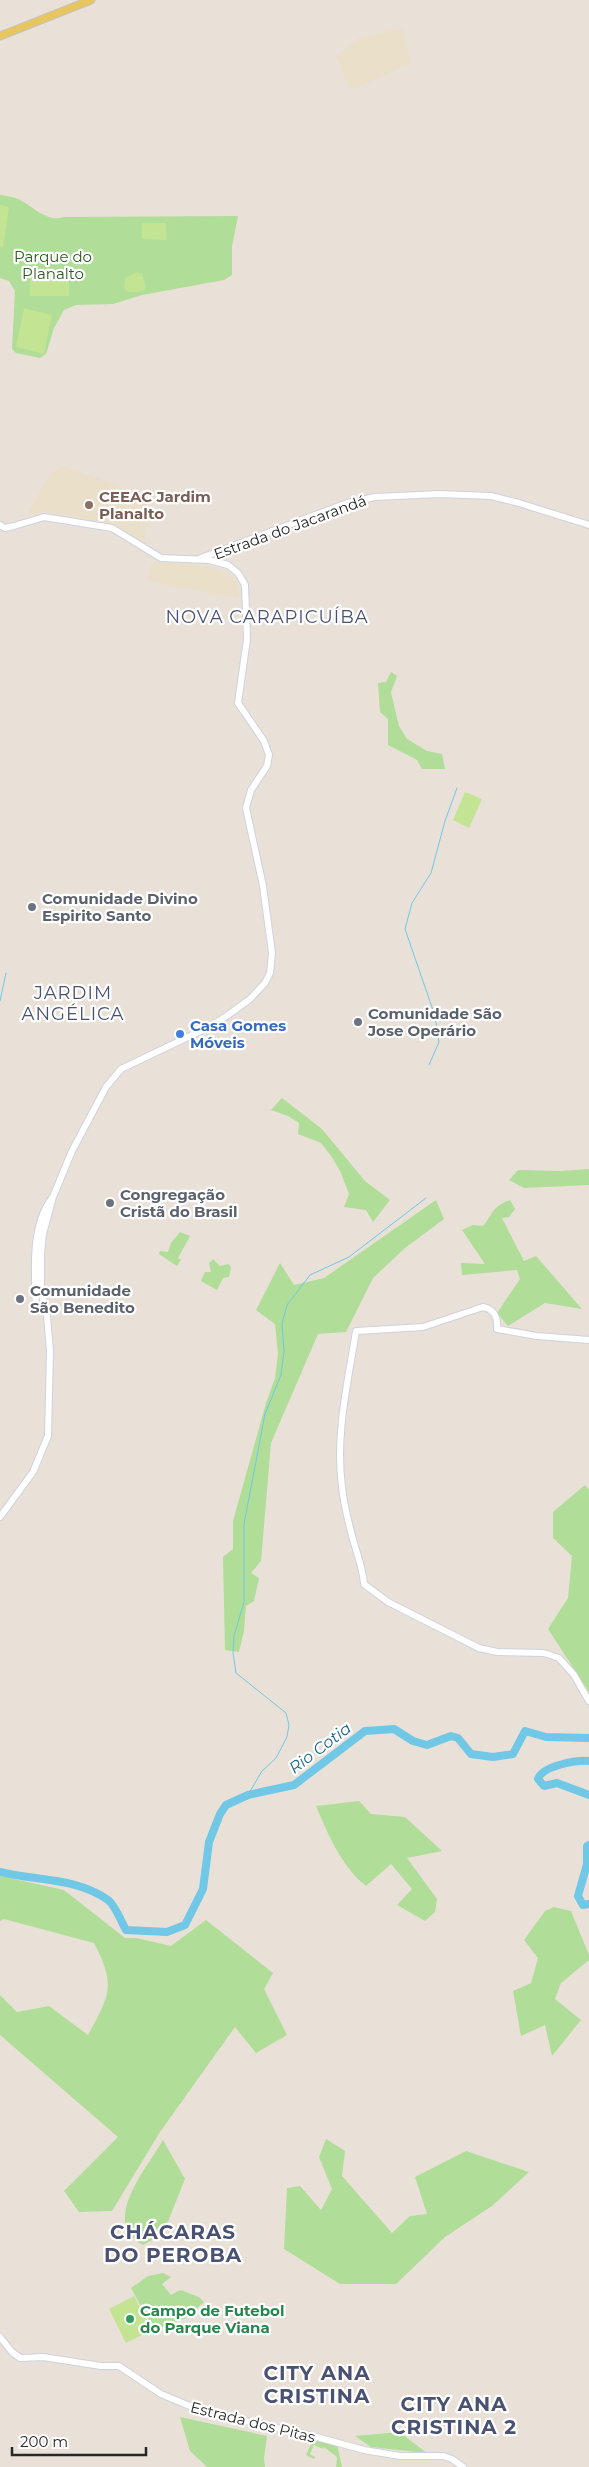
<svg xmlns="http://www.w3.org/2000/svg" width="589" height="2467" viewBox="0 0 589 2467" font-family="Montserrat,sans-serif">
  <rect width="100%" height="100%" fill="#e9e1d8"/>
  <!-- education -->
  <path fill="#eadfc8" d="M402,28L411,63L352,90L349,88L336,56L359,38Z
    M63,466L148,496L145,540L141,541L117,526L46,511L26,516L51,472Z
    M153,562L205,566L231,575L238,581V596L235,598L148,581L150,564Z"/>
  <!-- green -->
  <path fill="#b0dd97" d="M0,195C7,196 14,197 20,200C34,207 47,223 64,217L238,216L232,246V275L224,280L142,295L113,304L76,305L64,310L54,328L46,354L40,358L16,353L12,349L15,291L9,281L0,278Z
    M391,672L397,676L391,692L399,726L407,739L427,751L442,754L445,769H422L417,760L388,745V719L380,712L378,683L386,682Z
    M282,1098L322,1129L365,1181L390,1200L373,1222L366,1210L344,1207L349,1194L341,1173L332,1157L321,1143L298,1134L299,1123L288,1116L271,1110Z
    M589,1169V1185L524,1188L509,1180L518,1170L560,1171Z
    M436,1200L444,1219L405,1248L373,1278L346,1332L318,1334L271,1443L261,1561L251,1573L259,1578L254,1601L246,1606L244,1631L239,1652L225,1650L223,1557L233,1549V1521L266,1403L275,1378L278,1354L275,1324L256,1310L280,1263L294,1285L324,1278Z
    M510,1200L515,1209L509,1217L502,1218L524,1261L536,1256L582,1309L545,1303L508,1326L497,1313L520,1279L517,1270L462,1275L461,1263L485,1264L462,1230L473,1225L483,1226C494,1213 491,1207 510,1200Z
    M180,1232L190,1236L178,1258L181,1260L177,1266L159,1254L160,1251L168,1252L171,1243Z
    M213,1259L220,1266L228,1264L231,1267L229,1277L223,1278L217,1290L201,1281L205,1272H211L209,1263Z
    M585,1485L589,1490V1692L548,1629L568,1598L572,1556L553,1538V1512Z
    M359,1801L371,1814L405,1817L442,1851L407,1858L437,1899L435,1912L425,1921L397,1905L412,1889L391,1864L366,1886C341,1866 328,1834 316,1806Z
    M0,1876L64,1890L125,1938H136L171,1946L206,1920L273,1973L264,1989L287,2035L256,2053L235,2027L160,2132L112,2211L79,2212L64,2191L118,2137L0,2035V1995L17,2012L49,2006L88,2035C110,1995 116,1985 94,1943L4,1919L0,1921Z
    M554,1907L571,1911L589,1955V1960L561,1983L555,1999L581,2020L552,2056L545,2025L521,2036L513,1991L531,1983L538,1958L524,1940L545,1911Z
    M326,2139L345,2151L342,2176L392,2233L410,2216L427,2214L415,2177L466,2151L529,2172L492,2206L445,2237L396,2284H340L284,2249L287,2188L300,2186L321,2210L332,2189L319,2157Z
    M163,2140L185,2179L163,2234L143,2245C99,2223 147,2168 163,2140Z
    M163,2273L171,2277L162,2284L171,2295L180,2290L199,2297L204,2302L186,2318L154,2330L131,2288L148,2276Z
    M180,2417L267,2436L264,2458L265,2467H207L190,2451Z
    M399,2432L427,2453L371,2447L355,2436Z
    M314,2437L337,2444L342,2467H336L337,2457L324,2447L323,2449L314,2445L310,2454L315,2457L314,2459L306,2455Z"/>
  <!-- pitch -->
  <path fill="#c3e493" d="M0,205L9,207L3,248L0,247Z
    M142,223H166V240L142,239Z
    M137,272L142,274L146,287L145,290C138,292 129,294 124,289L125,278Z
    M30,277H69V296H30Z
    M24,308L52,315L44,354L16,347Z
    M465,792L482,799L469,828L453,820Z
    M134,2296L152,2330L126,2343L109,2309Z"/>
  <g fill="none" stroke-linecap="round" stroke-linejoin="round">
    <!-- stream -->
    <path stroke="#70c8e6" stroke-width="1" d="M0,1001L6,973
      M429,1065L439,1042L435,1016L405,929L412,903L431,873L445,821L457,788
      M248,1795L262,1771L276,1758L287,1737L289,1725L286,1713L236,1673L233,1653L234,1636L244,1602V1524L265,1414L281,1375L284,1352L282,1324L287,1305L310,1275L349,1257L426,1198"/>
    <!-- river -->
    <path stroke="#70c8e6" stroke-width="8" d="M589,1761C576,1760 542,1766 538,1779L544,1786L557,1783L589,1795
      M589,1845L587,1846V1864L578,1896L583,1905L589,1904
      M0,1872C36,1881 75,1877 108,1900C115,1905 121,1921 126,1930L167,1932L185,1925L203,1889L209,1842L220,1814L226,1805L248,1795L294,1785L365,1731L394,1729L413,1741L427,1745L451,1736L458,1738L471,1754L493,1757L513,1754L525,1731L546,1737L589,1738"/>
    <!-- secondary casing -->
    <g stroke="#ced1df" stroke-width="8">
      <path id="secondary" d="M0,525L5,528L14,526L44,517L112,528L161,558L209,560L228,565L238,573L245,585L247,639L238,703L264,741L269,755L267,766L251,790L246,808L263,886L272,953L270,973L265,983L250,999L228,1015L211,1026L121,1069L106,1087L72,1151L53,1197L43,1234L41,1254V1291L47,1316L50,1351L48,1436L33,1472L0,1517
        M201,558L347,503L375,497L440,494L491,496L519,503L589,525
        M44,1306L36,1308C35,1274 30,1227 52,1198
        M589,1340L537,1336L497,1329C498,1318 494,1309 483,1307L423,1327L356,1331C348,1382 335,1434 342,1487C344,1506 349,1525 354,1543C358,1557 363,1569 364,1584L388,1602L479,1648L497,1652L544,1653L559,1658L574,1675L589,1701
        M0,2337L12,2352L20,2358L43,2357L101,2366H119L161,2394L204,2412L313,2436L364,2450L400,2456H443L452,2459L463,2467"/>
    </g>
    <!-- primary casing -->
    <g stroke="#c3c3c3" stroke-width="9">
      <path id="primary" d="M0,36L91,0"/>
    </g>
    <!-- secondary -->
    <use href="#secondary" stroke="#fff" stroke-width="6"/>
    <!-- primary -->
    <use href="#primary" stroke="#e7c65f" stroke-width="7"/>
  </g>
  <!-- markers -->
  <circle fill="#8d6e63" stroke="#fff" stroke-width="2" cx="89" cy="505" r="5"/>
  <g fill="#6b7280" stroke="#fff" stroke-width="2">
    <circle cx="32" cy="907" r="5"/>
    <circle cx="358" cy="1022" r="5"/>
    <circle cx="110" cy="1203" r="5"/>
    <circle cx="20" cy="1299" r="5"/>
  </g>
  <circle fill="#3f7fe0" stroke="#fff" stroke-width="2" cx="180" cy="1034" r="5"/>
  <circle fill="#2e9e5b" stroke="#fff" stroke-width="2" cx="130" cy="2319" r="5"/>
  <g text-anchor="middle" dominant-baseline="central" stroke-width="4.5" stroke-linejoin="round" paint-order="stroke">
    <!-- park labels -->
    <g font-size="15" fill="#2b5d1d" stroke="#fff">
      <text x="53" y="256">Parque do<tspan x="53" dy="17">Planalto</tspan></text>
    </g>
    <!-- education labels -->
    <g font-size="15" font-weight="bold" fill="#785e54" stroke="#fff" text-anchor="start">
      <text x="99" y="496">CEEAC Jardim<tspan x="99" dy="17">Planalto</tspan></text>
    </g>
    <!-- street labels -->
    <g font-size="15" fill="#272727" stroke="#fff">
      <text transform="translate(290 527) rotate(-20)">Estrada do Jacarandá</text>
      <text transform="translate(253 2422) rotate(14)">Estrada dos Pitas</text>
    </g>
    <!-- worship labels -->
    <g font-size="15" font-weight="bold" fill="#5b616d" stroke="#fff" text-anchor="start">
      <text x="42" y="898">Comunidade Divino<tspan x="42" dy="17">Espirito Santo</tspan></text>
      <text x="368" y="1013">Comunidade São<tspan x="368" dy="17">Jose Operário</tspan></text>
      <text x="120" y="1194">Congregação<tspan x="120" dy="17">Cristã do Brasil</tspan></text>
      <text x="30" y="1290">Comunidade<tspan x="30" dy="17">São Benedito</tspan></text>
    </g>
    <!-- shop labels -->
    <g font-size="15" font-weight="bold" fill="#366cbe" stroke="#fff" text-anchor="start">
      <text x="190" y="1025">Casa Gomes<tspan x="190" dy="17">Móveis</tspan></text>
    </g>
    <!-- leisure labels -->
    <g font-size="15" font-weight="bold" fill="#27864d" stroke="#fff" text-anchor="start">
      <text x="140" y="2310">Campo de Futebol<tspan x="140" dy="17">do Parque Viana</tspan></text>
    </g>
    <!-- water labels -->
    <g font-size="16" font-style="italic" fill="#14658d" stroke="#fff">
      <text transform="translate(320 1748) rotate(-37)">Rio Cotia</text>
    </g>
    <!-- quarter labels -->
    <g font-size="18" letter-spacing="1" fill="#4a5274" stroke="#fff">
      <text x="267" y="617">NOVA CARAPICUÍBA</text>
      <text x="73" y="993">JARDIM<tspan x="73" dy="21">ANGÉLICA</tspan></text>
    </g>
    <!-- district labels -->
    <g font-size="20" font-weight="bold" letter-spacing="1" fill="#4a5274" stroke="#fff">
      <text x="173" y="2232">CHÁCARAS<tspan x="173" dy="23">DO PEROBA</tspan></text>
      <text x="317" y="2373">CITY ANA<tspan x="317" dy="23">CRISTINA</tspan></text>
      <text x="454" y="2404">CITY ANA<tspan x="454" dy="23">CRISTINA 2</tspan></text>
    </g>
  </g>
  <!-- scale -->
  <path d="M12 2447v8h134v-8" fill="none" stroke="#272727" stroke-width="2.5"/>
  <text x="20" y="2447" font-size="15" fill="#272727" stroke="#ffffff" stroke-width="4" paint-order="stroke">200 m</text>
</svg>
